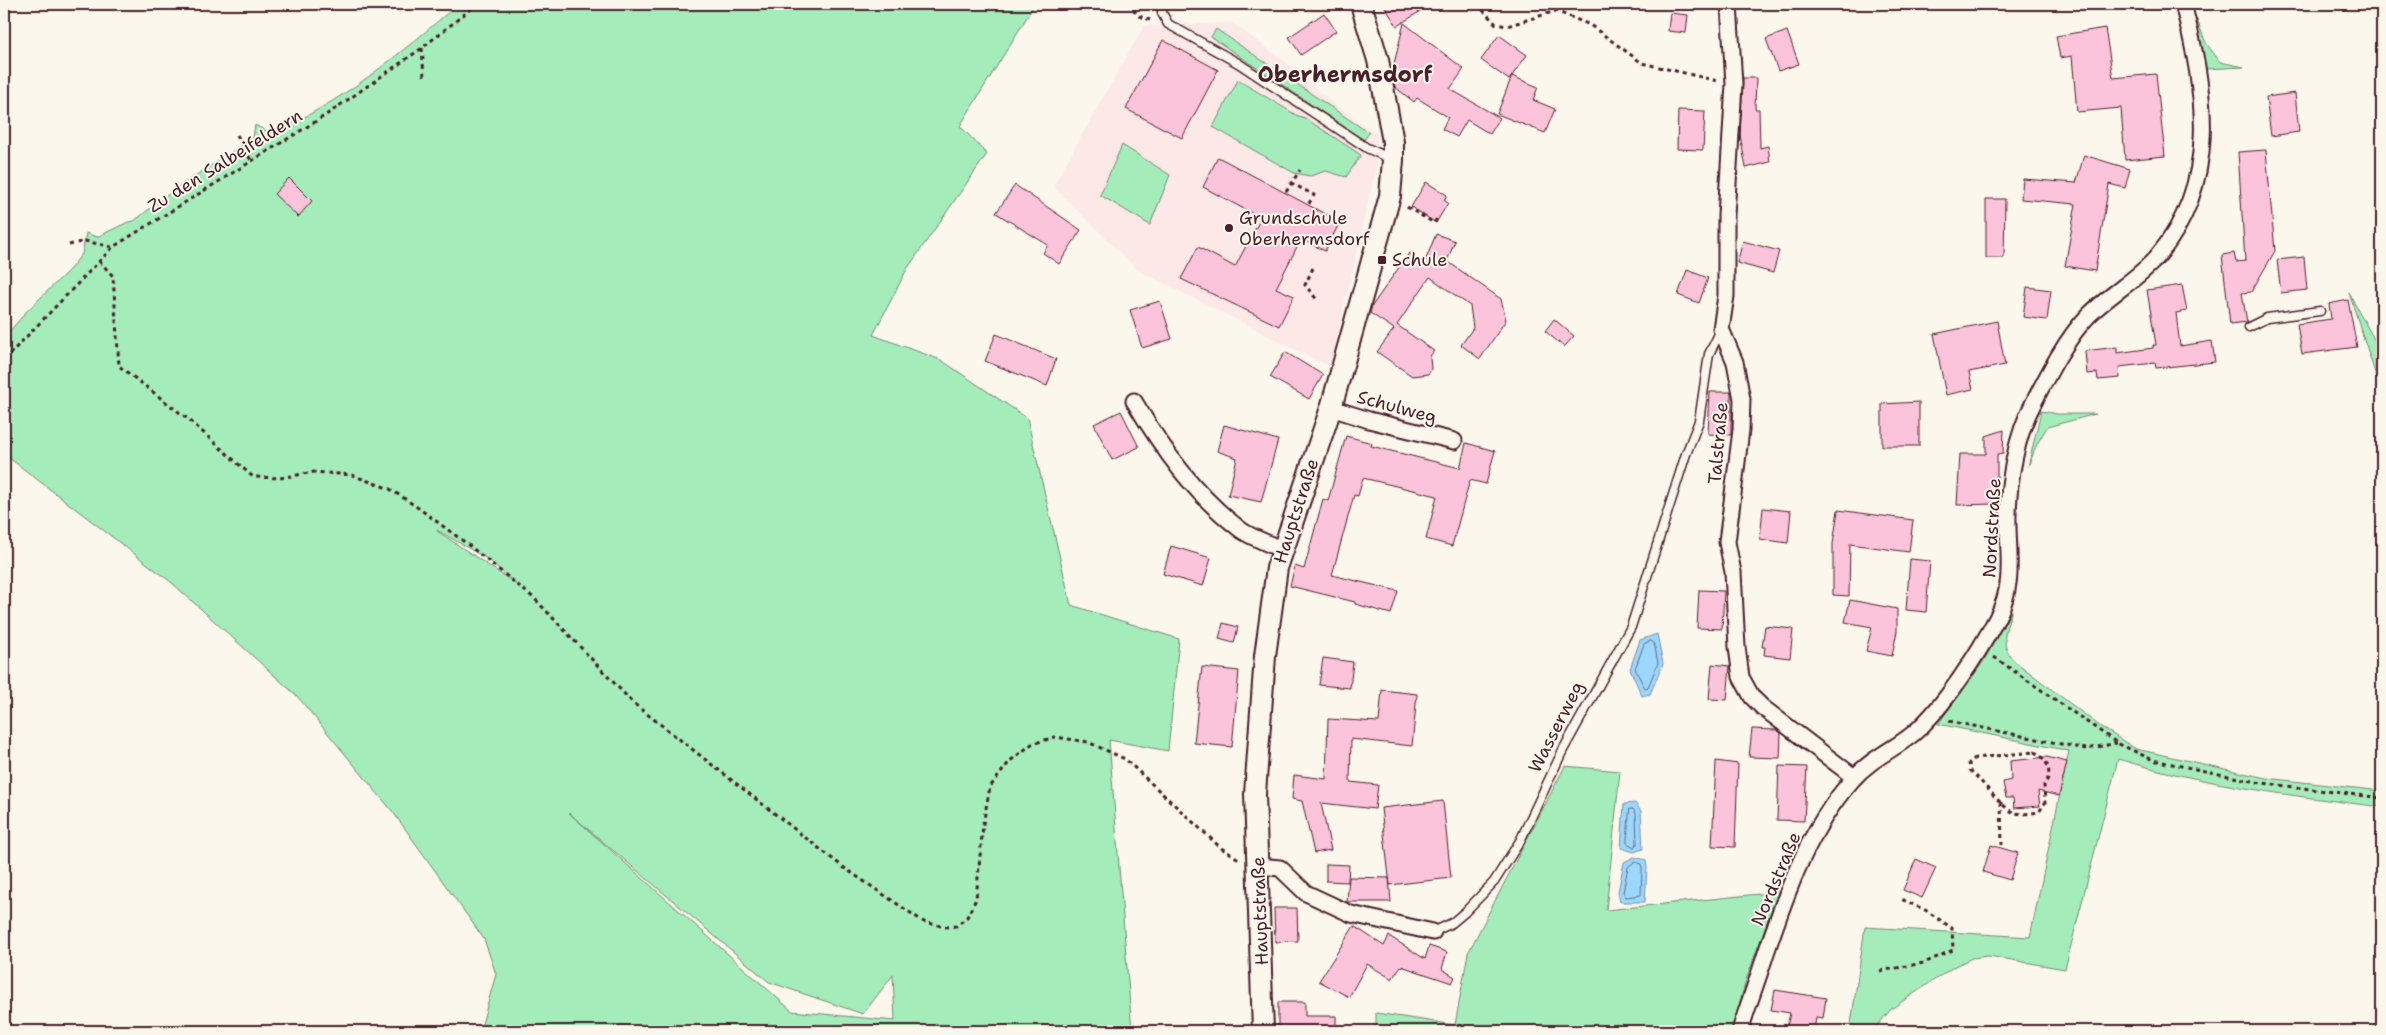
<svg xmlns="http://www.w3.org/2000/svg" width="2386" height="1035" viewBox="0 0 2386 1035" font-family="'Shantell Sans',sans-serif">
  <rect width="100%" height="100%" fill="#fbf7ec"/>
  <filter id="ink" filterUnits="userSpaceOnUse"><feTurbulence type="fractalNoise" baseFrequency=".02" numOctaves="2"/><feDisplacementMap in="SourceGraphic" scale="10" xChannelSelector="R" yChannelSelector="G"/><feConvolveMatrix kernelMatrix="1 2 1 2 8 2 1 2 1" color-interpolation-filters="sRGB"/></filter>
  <g filter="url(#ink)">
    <!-- built -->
    <path fill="#fbe8e7" d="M1232,23L1291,66L1331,102L1371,131L1377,133V163L1330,367L1138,270L1053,186L1144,26Z"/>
    <!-- green -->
    <path fill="#a4edbb" stroke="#778673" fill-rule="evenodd" d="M458,4H1035L960,126L987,154L907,269L873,335L941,360L1027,418L1071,605L1179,639L1168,751L1109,740L1132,1031H480L496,974L484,939L393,812L297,696L171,582L4,454V338L26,312L70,269L82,254L86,233L97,237L128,222L134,221L175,189L253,138L255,125L270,133C340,105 401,53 458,4ZM437,530L489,560L516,584L437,531ZM569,813L769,982L863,1014L893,975L895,1021L792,1011Z
      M2195,15L2206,43L2220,62L2244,67L2205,69Z
      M1216,29L1369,133L1364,140L1211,37Z
      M1238,80L1296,115L1305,118L1361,155L1346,177L1326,171L1310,176L1294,173L1213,127Z
      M1122,145L1170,175L1150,225L1100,195Z
      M2349,293L2382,354V379H2377Z
      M2041,411L2057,414H2096L2047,427L2037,444L2028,467Z
      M2012,610C2006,631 1999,641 2013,660L2101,727L2136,749L2266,778L2382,791V807C2293,796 2205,785 2118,759L2065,969L1988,956L1972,958L1955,966L1891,1009L1873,1031H1850L1865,927L2030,937L2069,751L1938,724L1983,662Z
      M1565,766L1620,771L1606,910L1778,892L1746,980L1732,1031H1376V1013L1455,1025L1468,953Z"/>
    <!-- water -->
    <path fill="#9cd7fd" stroke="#7b8da9" d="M1657,634L1663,664L1650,694L1642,696L1630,669L1640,640Z
      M1635,803L1641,811L1643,849L1634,852L1621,848L1624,804Z
      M1634,857L1646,860L1647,868L1645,902H1620L1618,892L1624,862Z"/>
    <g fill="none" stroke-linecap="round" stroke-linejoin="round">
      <!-- shore -->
      <path stroke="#6b697f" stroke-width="1" d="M1651,641L1654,643L1658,663L1648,687L1645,688L1635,669L1644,644Z
        M1630,809H1633L1636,813L1637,844L1634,847L1627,843Z
        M1635,862L1641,864L1642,868L1641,895L1626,897L1623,892L1628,867Z"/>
    </g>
    <!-- building -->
    <path fill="#fcc4db" stroke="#4a1f2b" d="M1383,4H1432L1397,26Z
      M1324,13L1336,31L1301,55L1289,37Z
      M1670,13L1688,15L1686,33L1668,31Z
      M1404,23L1464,69L1450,89L1500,118L1490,134L1467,120L1457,137L1442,129L1448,117L1417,98L1414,102L1395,87L1392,72Z
      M2105,28L2113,78L2156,74L2165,156L2125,160L2121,108L2077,112L2072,56L2060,58L2056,36Z
      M1787,31L1799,64L1778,71L1766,39Z
      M1499,35L1527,55L1509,80L1481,60Z
      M1163,40L1218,70L1182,138L1126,109Z
      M1512,76L1538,87L1533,100L1555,109L1545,133L1497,114Z
      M1743,78H1756L1755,109H1759L1760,148L1768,146L1770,162L1746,168L1740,135Z
      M2295,93L2299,132L2271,136L2266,97Z
      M1678,110L1705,111L1703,150L1677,149Z
      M2266,150L2275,251L2251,292L2242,293L2247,322L2230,324L2222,255L2234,253L2236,262L2245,261L2238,152Z
      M2084,155L2130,169L2125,188L2109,184L2095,271L2065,266L2076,204L2021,199L2023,179L2076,183Z
      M1218,157L1340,222L1325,251L1301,239L1276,288L1294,296L1279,326L1181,279L1198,247L1235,267L1261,218L1203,187Z
      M289,178L312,201L298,217L274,194Z
      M1426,182L1447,195L1444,200L1448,203L1436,223L1411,207Z
      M1015,185L1081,230L1059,264L1043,253L1048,245L996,213Z
      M1986,199H2005L2004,258H1986Z
      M1436,234L1455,241L1447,261L1501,299L1506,320L1480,359L1461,345L1473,328L1470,306L1430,277L1397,325L1434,351L1430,356L1431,370L1428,374L1412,376L1377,352L1394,329L1370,313L1372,306L1409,253L1424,264Z
      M1743,241L1779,251L1773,273L1737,263Z
      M2304,257L2307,290L2281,293L2277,260Z
      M1687,270L1708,278L1699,303L1678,295Z
      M2182,285L2187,311L2176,313L2180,346L2212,341L2215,362L2156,368L2155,363L2119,367L2120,378L2098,380L2097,373L2087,374L2085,351L2117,347V353L2153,348V345H2156L2147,290Z
      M2027,287L2051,290L2047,320L2023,317Z
      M2348,300L2357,347L2302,354L2297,324L2331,319L2329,304Z
      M1160,301L1172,339L1142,348L1130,310Z
      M1554,319L1574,336L1564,347L1545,331Z
      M1997,321L2005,365L1969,372L1973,389L1946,395L1934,334Z
      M996,334L1056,359L1047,386L985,361Z
      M1285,352L1323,375L1309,399L1270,377Z
      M1710,392H1731V435L1708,434Z
      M1919,402V446H1882V404Z
      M1121,411L1139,447L1112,460L1094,424Z
      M1224,425L1278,440L1261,502L1228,495L1237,458L1217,451Z
      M2004,430L2003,453L1997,454V479H1994L1995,504L1957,505L1960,454H1986V436Z
      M1346,436L1372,443L1371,446L1460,468L1466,443L1495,451L1486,484L1470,480L1452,546L1426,539L1437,496L1363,478L1358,496L1354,495L1332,575L1398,591L1391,614L1355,604V602L1290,586L1295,566L1304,569L1323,499L1328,501Z
      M1763,508L1791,511L1788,543L1760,539Z
      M1838,510L1913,520L1909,552L1850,544L1849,596L1833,595V544Z
      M1171,546L1211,558L1203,586L1163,574Z
      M1910,559L1930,561L1926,612L1906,610Z
      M1699,590L1724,591L1722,629L1697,628Z
      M1850,600L1897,609V631L1892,656L1866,651L1872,627L1845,622Z
      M1223,623L1238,627L1234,643L1219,639Z
      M1765,626L1793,629L1790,658L1764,655L1765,647H1762Z
      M1323,658L1353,662L1350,688L1319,685Z
      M1712,664L1730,666L1727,700L1709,699Z
      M1202,667L1239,671L1232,747L1194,743Z
      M1382,690L1417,694L1412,746L1351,739L1350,782L1378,785L1375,809L1321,803L1331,850L1314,853L1302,801L1292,799L1294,775L1326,779L1328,719L1379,722Z
      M1752,729L1777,730L1781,733L1780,758L1749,757Z
      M2047,757L2067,762L2059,796L2038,791L2040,806L2014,808L2013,798H2006L2003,782L2011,780L2010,761Z
      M1716,761L1738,764L1735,847L1712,846Z
      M1779,766L1807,767L1804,821L1777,820Z
      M1443,801L1451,878L1390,885L1381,808Z
      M1991,845L2018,853L2010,880L1983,872Z
      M1916,859L1936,868L1922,898L1903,890Z
      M1326,864L1349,865L1348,882L1326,881Z
      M1349,877L1389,878L1391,902H1347Z
      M1274,908H1297L1298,941L1275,942Z
      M1354,926L1384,946L1389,936L1425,959L1429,946L1447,952L1442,969L1455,977L1452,983L1401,966L1392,979L1367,964L1349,997L1319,981Z
      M1775,990L1826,998L1823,1018L1816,1017L1814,1031H1786L1790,1013L1771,1010Z
      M1278,1002H1305V1016H1336V1031H1278Z"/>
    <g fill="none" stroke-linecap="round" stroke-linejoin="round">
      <!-- service casing -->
      <g stroke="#4a1f2b" stroke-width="11">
        <path id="service" d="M1163,4L1162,13L1168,24L1238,63L1367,148L1391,159
          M2249,327L2267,318L2320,311
          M1433,932L1452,923L1465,912L1494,882L1520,841L1563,750L1631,627L1686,454L1699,421L1709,354L1721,330"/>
      </g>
      <!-- minor casing -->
      <g stroke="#4a1f2b" stroke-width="19">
        <path id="minor" d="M1729,4L1734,84L1726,216V296L1721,329L1735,362L1742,399L1741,430L1727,542L1733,572L1737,647L1741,677L1752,697L1762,707L1854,777
          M1134,401C1163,450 1195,495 1241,530C1252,538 1269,543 1282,550
          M1331,408L1369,420L1454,441
          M1259,866L1280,868L1306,893L1351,914L1433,932
          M1740,1031C1748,1005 1758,979 1766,953C1787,891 1809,828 1853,779C1870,759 1895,749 1914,733C1944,707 1978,654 1997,618C2016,582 2007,552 2008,514C2009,479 2016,436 2033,404C2047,376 2067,337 2089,315C2110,294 2138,279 2157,257C2220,182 2206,91 2183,4"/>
      </g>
      <!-- tertiary casing -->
      <g stroke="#4a1f2b" stroke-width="24">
        <path id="tertiary" d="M1263,1031L1255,794L1265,656L1277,568L1331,408L1390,196L1393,160V142L1378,60L1361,4"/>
      </g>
      <!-- path -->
      <path stroke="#4a1f2b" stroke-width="3" stroke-dasharray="4 4" stroke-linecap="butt" d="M1128,4L1139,16L1150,20
        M1477,4L1496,24L1507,26L1556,11L1590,25L1642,63L1718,81
        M422,48L424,76
        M237,135L252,162
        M1291,183L1314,195L1308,205
        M1286,192L1300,170
        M1407,207L1434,223L1438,217
        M69,245L85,241L112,247
        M99,261L113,276L119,366L188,419L253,477L280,478L314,472L352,475L390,489L417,507L466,543L535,599L633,703L843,867L924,922L945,927L956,926L967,917L976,899L983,824L990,787L1010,761L1032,744L1055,737L1088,742L1125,759L1221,848L1239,859
        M1313,268L1305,285L1318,301
        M4,360L113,247L326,115L422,48L477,4
        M1994,657L2117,743L2153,760L2262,783L2382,798
        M1949,721L2086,749L2117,743
        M2034,752C2047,757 2054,773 2044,785L2045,803L2039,812C2031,813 2024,815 2015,813C2004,810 1980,779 1970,770L1969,763L1975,758Z
        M2001,802L2002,845
        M1880,971L1924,963L1953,950L1952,928L1927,911L1901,899"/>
      <!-- service -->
      <use href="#service" stroke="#fbf7ec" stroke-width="8"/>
      <!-- minor -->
      <use href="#minor" stroke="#fbf7ec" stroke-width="15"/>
      <!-- tertiary -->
      <use href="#tertiary" stroke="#fbf7ec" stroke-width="20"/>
    </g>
  </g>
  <!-- markers -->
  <g fill="#4a1f2b" stroke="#fbf7ec" stroke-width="2">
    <circle cx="1229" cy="228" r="5"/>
    <rect x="1377" y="255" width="10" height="10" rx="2.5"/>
  </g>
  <g text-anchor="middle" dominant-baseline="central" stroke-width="4" stroke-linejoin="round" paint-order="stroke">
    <!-- street labels -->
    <g font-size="18" fill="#4a1f2b" stroke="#fbf7ec">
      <text transform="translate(225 161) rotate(-32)">Zu den Salbeifeldern</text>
      <text transform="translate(1397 407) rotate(15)">Schulweg</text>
      <text transform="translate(1718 443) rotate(-85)">Talstraße</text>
      <text transform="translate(1296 511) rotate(-72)">Hauptstraße</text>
      <text transform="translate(1992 528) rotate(-87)">Nordstraße</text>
      <text transform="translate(1556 727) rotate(-63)">Wasserweg</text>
      <text transform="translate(1776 879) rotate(-67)">Nordstraße</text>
      <text transform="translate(1260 911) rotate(-92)">Hauptstraße</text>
    </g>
    <!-- poi labels -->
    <g font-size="18" fill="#4a1f2b" stroke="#fbf7ec" text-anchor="start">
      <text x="1239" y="218">Grundschule<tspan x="1239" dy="21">Oberhermsdorf</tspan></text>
      <text x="1392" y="260">Schule</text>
    </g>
    <!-- district labels -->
    <g font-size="22" font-weight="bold" fill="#4a1f2b" stroke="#fbf7ec">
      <text x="1345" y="74">Oberhermsdorf</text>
    </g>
  </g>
  <!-- margin -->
  <rect width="2386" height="1035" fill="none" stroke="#fbf7ec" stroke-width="20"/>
  <rect x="10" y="10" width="2366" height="1015" fill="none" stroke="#4a1f2b" stroke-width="2" filter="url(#ink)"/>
</svg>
